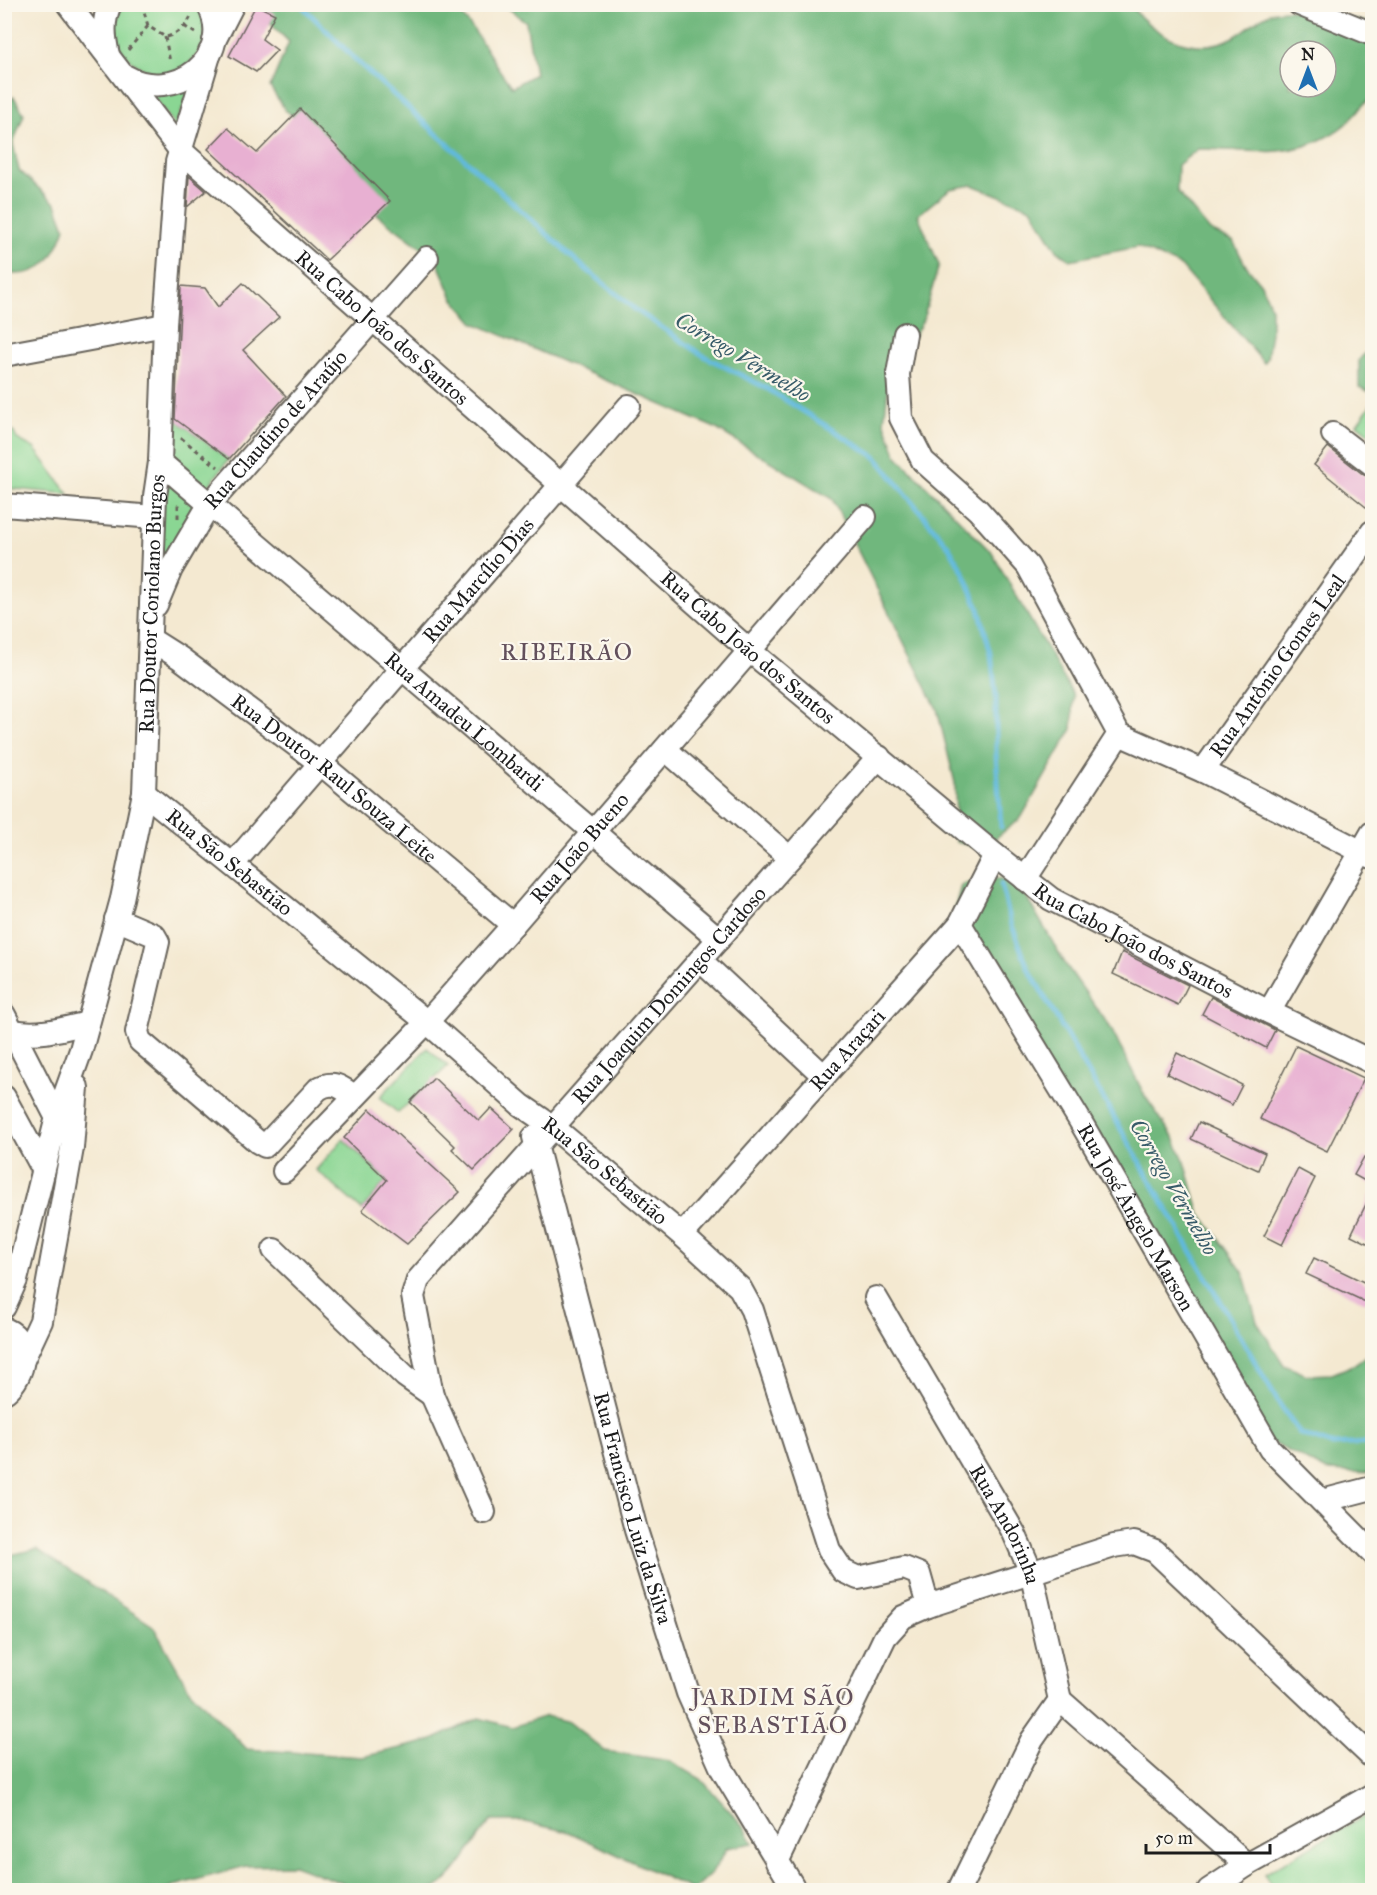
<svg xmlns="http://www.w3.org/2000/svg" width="1377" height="1895" viewBox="0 0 1377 1895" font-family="'IM FELL Great Primer',serif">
  <rect width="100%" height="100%" fill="#fbf7ec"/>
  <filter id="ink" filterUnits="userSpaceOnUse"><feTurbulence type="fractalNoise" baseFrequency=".0167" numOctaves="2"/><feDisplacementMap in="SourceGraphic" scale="12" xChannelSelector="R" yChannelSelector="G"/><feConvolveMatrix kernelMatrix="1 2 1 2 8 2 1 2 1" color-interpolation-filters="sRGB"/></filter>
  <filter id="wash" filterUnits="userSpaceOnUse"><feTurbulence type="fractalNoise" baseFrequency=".008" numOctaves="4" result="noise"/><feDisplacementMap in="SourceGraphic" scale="24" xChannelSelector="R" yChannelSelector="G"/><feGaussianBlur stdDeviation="1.35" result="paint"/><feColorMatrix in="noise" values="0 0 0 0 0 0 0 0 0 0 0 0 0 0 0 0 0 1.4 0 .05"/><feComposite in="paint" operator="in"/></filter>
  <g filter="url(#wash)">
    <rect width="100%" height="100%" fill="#f4e9d1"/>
    <!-- green -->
    <path fill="#8ad693" stroke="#537958" stroke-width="1.5" d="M123,5H199C204,12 203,23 205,32C206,41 201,50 195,57C160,99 94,51 123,5Z
      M192,86L175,127L150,92H179Z
      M1372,403V436L1357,424Z
      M174,418L229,459L205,491L168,462Z
      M4,431H13L17,439L34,448L69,494L5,488Z
      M161,466L206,505L153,598Z
      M427,1048L448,1066L398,1113L380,1097Z
      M343,1139L387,1180L362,1210L316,1170Z
      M1372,1811V1890H1274L1264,1874Z"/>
    <!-- forest -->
    <path fill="#6fb77d" stroke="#466a4c" stroke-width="1.5" fill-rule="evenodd" d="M266,5H451C479,29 488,58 512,87L535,74L526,22L504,5H1130C1155,36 1195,58 1234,37C1249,29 1259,15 1277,11C1303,6 1346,19 1372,23V99C1362,103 1357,113 1349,121C1343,127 1334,133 1326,137C1285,160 1242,149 1198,149L1178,165L1177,191L1210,231L1233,241L1245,264L1261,284L1271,307V333L1267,359L1264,363L1181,266L1138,247L1070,260L1056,249L1031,208L972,185L950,189L918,215L939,265L923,320L889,382L884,421L897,456L992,553L1074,696L1072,729L1021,818L982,849L956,842L955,783L937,709L832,499L715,428L474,323L453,298L436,259L368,208L332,146L285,110L270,87L289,42L265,18ZM1290,51H1326V87H1290Z
      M14,97L24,114L13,144L19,170L56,204L65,228C55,258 41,279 5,273L4,101Z
      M1372,345V393L1359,387V360Z
      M984,876L1010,880L1027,898L1066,965L1110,1027L1145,1096L1174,1138L1185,1162L1199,1211L1243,1272L1257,1322L1284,1365L1307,1375L1332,1374L1356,1364L1372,1352V1473L1327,1471L1267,1440L954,911L961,885Z
      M37,1549L153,1626L189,1689L247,1749L362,1757L430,1741L479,1718L512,1727L546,1716L569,1722L605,1751L670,1761L701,1779L745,1828L753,1843L727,1848L712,1873L693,1890L569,1832L520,1821H491C474,1841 455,1880 432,1890H361L294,1865L246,1866L174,1886L168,1890H5V1556Z"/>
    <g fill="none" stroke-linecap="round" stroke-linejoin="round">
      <!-- stream -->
      <path stroke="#60b9dd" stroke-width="5" d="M300,4L361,65L580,264L636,310L704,356L766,388L876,457L949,547L964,573L979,609L991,654L996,697V754L1001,827
        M1001,884L1011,923L1028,968L1280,1405L1300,1434L1331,1445L1372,1443"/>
    </g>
    <g id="blocks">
      <!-- building -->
      <path fill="#e8b0d2" d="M256,5L275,14L262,39L277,50L256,72L229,56Z
        M300,109L390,201L327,260L208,149L228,128L257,153Z
        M189,176L206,191L187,207Z
        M243,283L279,317L243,350L286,396L229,459L175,419L181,286L205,288L218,307Z
        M1328,447L1364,475L1372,477V512L1314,465Z
        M1122,952L1188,985L1178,1005L1113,974Z
        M1211,997L1275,1030L1266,1048L1202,1014Z
        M1296,1046L1364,1078L1327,1151L1260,1119Z
        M1177,1053L1242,1085L1232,1105L1167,1074Z
        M434,1078L479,1121L491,1108L514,1129L474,1170L452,1149L455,1146L410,1102Z
        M370,1109L460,1192L407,1244L362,1210L387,1180L344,1138Z
        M1199,1122L1265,1153L1258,1170L1191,1139Z
        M1364,1157L1372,1162V1185L1354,1175Z
        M1298,1169L1315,1178L1282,1245L1264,1236Z
        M1372,1192V1236L1369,1244L1351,1235Z
        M1314,1258L1372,1286V1305L1306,1274Z"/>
    </g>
  </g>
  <g filter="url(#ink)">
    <use href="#blocks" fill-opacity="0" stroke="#68645b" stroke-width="1.5"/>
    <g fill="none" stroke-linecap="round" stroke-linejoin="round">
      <!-- minor casing -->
      <g stroke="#68645b" stroke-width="26">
        <g id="minor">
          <path id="s1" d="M68,4L180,150L750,651L995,855L1051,899L1269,1012L1372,1062"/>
          <path d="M1299,4L1372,34"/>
          <path d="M214,41L233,4"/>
          <path d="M108,55C104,37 102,22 110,4"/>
          <path d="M125,76C174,104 237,58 208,4"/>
          <path d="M905,334L898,374L901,418L923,461L978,510L1028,566L1119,734"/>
          <path d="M4,355L165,325"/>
          <path d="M1333,434L1372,464"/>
          <path id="s2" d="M160,462L719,939"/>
          <path d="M4,505L154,517"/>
          <path id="s3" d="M156,605L171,569L209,505L427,258"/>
          <path id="s4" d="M150,639L180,658L320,763L513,925"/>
          <path d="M1119,734L1203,771L1372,857"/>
          <path d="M665,749L790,858"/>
          <path id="s5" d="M1203,771L1372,532"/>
          <path id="s6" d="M144,793L427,1022L521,1105L553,1127L682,1235L740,1288L752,1310L829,1550L843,1571L858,1578L904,1568L919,1574L928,1606"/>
          <path id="s7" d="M233,864L629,406"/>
          <path d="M1025,879L1119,734"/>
          <path d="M116,919L154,935L158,942L137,1032L140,1041L258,1142L265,1146L318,1089C333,1080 341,1087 354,1096"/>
          <path id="s8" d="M960,924L1079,1119L1270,1449L1372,1552"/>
          <path d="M700,960L824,1076"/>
          <path d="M1269,1012L1372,833"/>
          <path d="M4,1015L61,1126"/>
          <path d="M13,1031C39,1036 62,1029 88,1023"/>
          <path d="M4,1097L43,1169"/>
          <path id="s9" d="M534,1137L636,1530L688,1693L722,1769L795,1890"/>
          <path id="s10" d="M284,1171L427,1022L513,925L865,517"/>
          <path id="s11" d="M682,1235L960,924L995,855"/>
          <path id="s12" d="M274,1250L405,1376L432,1395L413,1296L418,1280L879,757"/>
          <path id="s13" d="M876,1298L1014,1533L1031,1572L1060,1700"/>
          <path id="s14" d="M4,1307L16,1280L57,1117L81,1050L122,899L144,793L155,496L160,462L165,325L177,162L210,52"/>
          <path d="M20,1366L41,1321L72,1148L77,1087"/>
          <path d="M432,1395L484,1512"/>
          <path d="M1322,1501L1372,1488"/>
          <path d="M1060,1700L1247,1865"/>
          <path d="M777,1862L885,1637L903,1617L928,1606L1114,1546L1134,1543L1155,1551L1372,1757"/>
          <path d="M959,1890L1032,1740L1060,1700"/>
          <path d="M1209,1890L1247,1865L1372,1795"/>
        </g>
      </g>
      <!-- major casing -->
      <g stroke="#68645b" stroke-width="32">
        <path id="major" d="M4,1332C29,1343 21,1375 4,1389"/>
      </g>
      <!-- path -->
      <path stroke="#68645b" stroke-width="3" stroke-dasharray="4.5 4.5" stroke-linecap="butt" d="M142,4L148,26L165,37C175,36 188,25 191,16
        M184,26L195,33
        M165,37L170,62
        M128,50L148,26
        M181,438L218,467
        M178,518V503"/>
      <!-- minor -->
      <use href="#minor" stroke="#fff" stroke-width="22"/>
      <!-- major -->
      <use href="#major" stroke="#fff" stroke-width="28"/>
    </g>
  </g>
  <g text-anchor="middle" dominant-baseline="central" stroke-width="4.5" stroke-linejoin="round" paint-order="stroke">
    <!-- street labels -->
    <g font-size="21" fill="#1c1c1c" stroke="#fbf7ec">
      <text stroke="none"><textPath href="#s1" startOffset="453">Rua Cabo João dos Santos</textPath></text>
      <text stroke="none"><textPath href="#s3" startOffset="214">Rua Claudino de Araújo</textPath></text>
      <text stroke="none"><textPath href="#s7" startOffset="375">Rua Marcílio Dias</textPath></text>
      <text stroke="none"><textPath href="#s14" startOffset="723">Rua Doutor Coriolano Burgos</textPath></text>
      <text stroke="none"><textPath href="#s1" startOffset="939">Rua Cabo João dos Santos</textPath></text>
      <text stroke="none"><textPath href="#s5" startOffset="129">Rua Antônio Gomes Leal</textPath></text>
      <text stroke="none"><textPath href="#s2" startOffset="400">Rua Amadeu Lombardi</textPath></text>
      <text stroke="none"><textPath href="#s4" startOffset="231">Rua Doutor Raul Souza Leite</textPath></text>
      <text stroke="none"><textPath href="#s10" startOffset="438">Rua João Bueno</textPath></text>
      <text stroke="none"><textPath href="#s6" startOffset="110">Rua São Sebastião</textPath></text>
      <text stroke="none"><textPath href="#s1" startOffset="1425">Rua Cabo João dos Santos</textPath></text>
      <text stroke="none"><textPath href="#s12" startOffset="712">Rua Joaquim Domingos Cardoso</textPath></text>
      <text stroke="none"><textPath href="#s11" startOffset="248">Rua Araçari</textPath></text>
      <text stroke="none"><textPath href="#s6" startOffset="596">Rua São Sebastião</textPath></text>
      <text stroke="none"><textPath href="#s8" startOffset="342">Rua José Ângelo Marson</textPath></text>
      <text stroke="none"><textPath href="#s9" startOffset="384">Rua Francisco Luiz da Silva</textPath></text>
      <text stroke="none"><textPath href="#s13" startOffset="261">Rua Andorinha</textPath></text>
    </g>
    <!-- water labels -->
    <g font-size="22" font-style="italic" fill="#375b69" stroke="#fbf7ec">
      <text transform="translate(743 357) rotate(31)">Corrego Vermelho</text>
      <text transform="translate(1174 1187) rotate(60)">Corrego Vermelho</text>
    </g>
    <!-- quarter labels -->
    <g font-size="24" letter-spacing="1.5" fill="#63505c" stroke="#fbf7ec">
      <text x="567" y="652">RIBEIRÃO</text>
      <text x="773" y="1697">JARDIM SÃO<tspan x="773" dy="28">SEBASTIÃO</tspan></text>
    </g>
  </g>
  <!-- margin -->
  <rect width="1377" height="1895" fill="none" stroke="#fbf7ec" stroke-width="24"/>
  <!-- north arrow -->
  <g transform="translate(1308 69)"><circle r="28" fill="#fbf7ec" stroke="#a29f99" stroke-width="1.5"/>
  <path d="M0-4.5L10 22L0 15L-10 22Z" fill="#1f6fb2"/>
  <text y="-9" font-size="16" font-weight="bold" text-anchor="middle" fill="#1c1c1c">N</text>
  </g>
  <!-- scale -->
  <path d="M1146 1844v9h124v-9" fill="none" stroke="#1c1c1c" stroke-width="3"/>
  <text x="1155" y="1844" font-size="18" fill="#1c1c1c" stroke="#fbf7ec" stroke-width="4.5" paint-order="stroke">50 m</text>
</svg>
